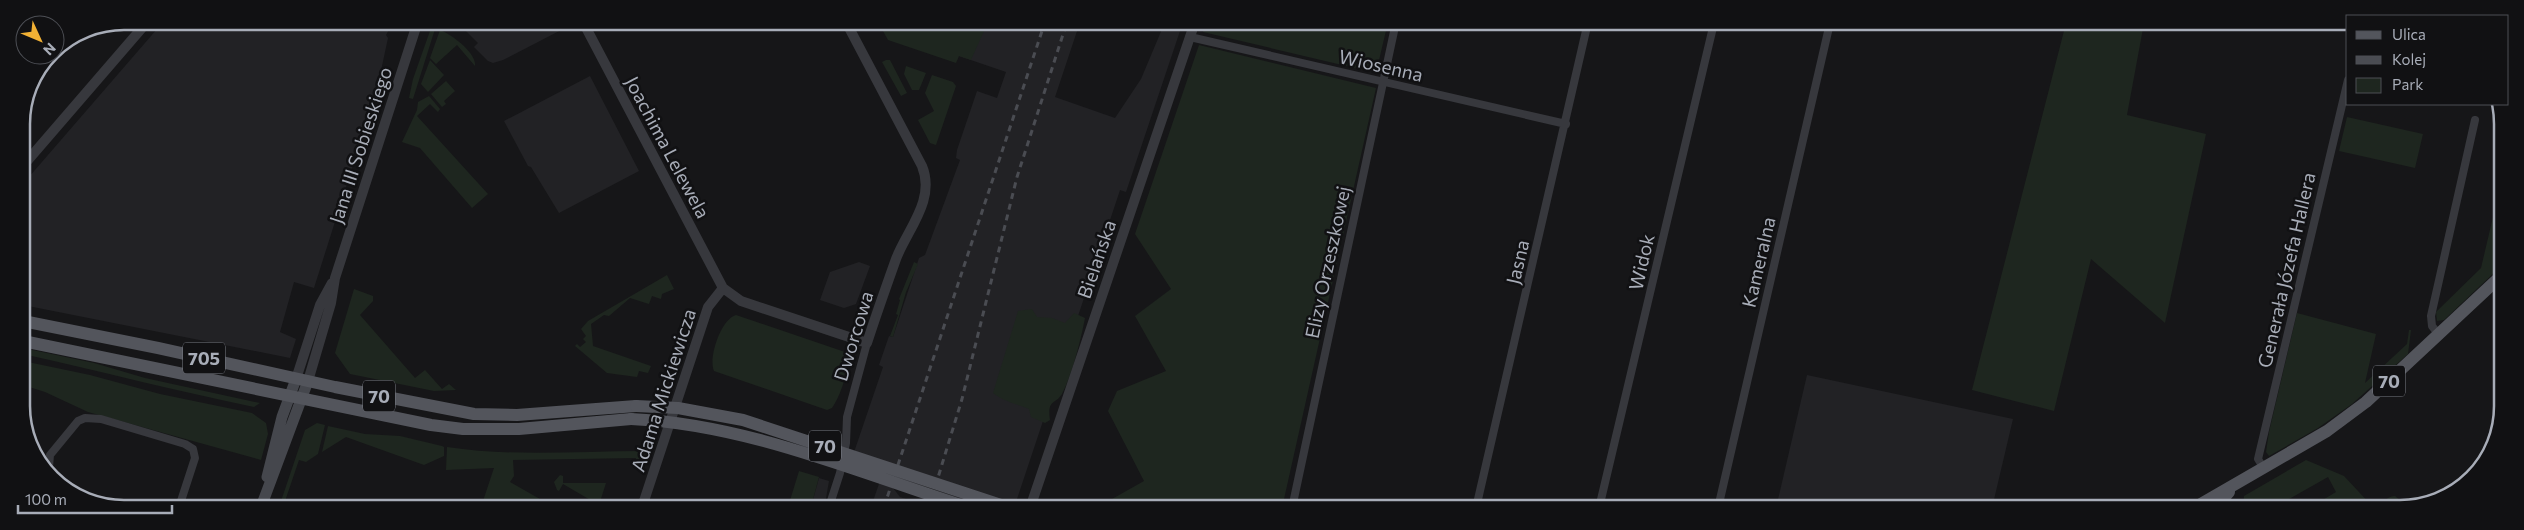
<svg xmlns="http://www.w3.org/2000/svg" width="2524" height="530" viewBox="0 0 2524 530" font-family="Commissioner,sans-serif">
  <rect width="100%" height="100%" fill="#161618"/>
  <!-- built -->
  <path fill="#222225" d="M164,21H394L386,35L388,38L377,89L314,288L294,282L280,332L296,339L290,358L23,305L22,185Z
    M472,22H562L565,28L503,60L493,63L488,61L474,47L478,43L462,27Z
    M970,22H1080L1055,97L1115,118L1141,79L1165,22H1183L1126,192L1120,190L1014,508L983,507L883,475L900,497L930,507H871L882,475L850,464L883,367L879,365L889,336L893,337L919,258L925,255L960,160L956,158L957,150L977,91L997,98L1006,72L959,56Z
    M590,76L639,171L559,213L531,167L528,166L504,121Z
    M859,262L870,266L856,304L844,308L820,300L830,272Z
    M1807,375L2013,419L1992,508H1776Z
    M819,478L829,481L825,504L823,507H811Z"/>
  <!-- green -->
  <path fill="#1e261f" d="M878,22H988L971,60L959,56L956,63L888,40Z
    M1207,22H1388L1376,73L1203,32Z
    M2066,23H2144L2127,115L2206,134L2165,323L2091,259L2054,411L1972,390Z
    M431,28L435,29L413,99L409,98L413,79Z
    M440,30C451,34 477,53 475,66L457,45L436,64L430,58Z
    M1199,45L1376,88L1282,508H1096L1144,481L1108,411L1117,391L1166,371L1135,316L1171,289L1135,234Z
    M430,60L444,75L428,92L421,84Z
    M886,60H890L907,93L901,96L882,62Z
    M906,66L926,73L919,90H912L904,74Z
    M932,75L953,82L956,86L936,145L930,143L918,120L934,111L925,93Z
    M446,81L455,91L444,101L446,104L442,107L431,94Z
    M429,96L440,109L438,112L430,104L417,116L488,194L472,208L420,148L402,142L417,110L418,102Z
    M2347,117L2423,134L2415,168L2339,151Z
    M2501,183V264L2496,269L2497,270L2444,320L2437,321L2436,312L2481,268Z
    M914,262L918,264L906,292L893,337L890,336L898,315L896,314L900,300L899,299Z
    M667,275L674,289L662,294L661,299L652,296L649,304L630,298L609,316L604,315L591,324L593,346L651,366L648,373L639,371L637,377L607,373L575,346L577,344L580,347L586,342L583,339L586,336L581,329L588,321Z
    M354,289L373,296V301L360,315L415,378L425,370L442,389L449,384L456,390L434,391L350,374L335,353Z
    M1032,309L1037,317L1052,318L1065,323L1074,313L1085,318C1081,339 1072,375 1062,394C1055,405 1047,399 1050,420L1045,423L1031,417L1029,409C1016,404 1003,401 993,393L1018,311Z
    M2297,313L2376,334L2365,383L2407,344L2409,330H2411L2408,354L2352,404L2318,428L2269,456L2266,452L2269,432Z
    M736,315L845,352C851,367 841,395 832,408L827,410L714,371C708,358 721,319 736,315Z
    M23,348L94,363L145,378L260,403L254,407C176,391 100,371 23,354Z
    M23,361L90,375L160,394L252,413L266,423L268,434L261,460L88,412L45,392L23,385Z
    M317,423L325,425L318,454L306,462L299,460L283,507H279L305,430Z
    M328,426L365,434L400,436L442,446L444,447V456L424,465L346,437L322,452Z
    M447,447C512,457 579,451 644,451L647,453L641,468L636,466V458L513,460L514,476L510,482L554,507H481L494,468L446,470Z
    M2306,460L2344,476L2372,506C2381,506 2386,496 2395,496L2402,502H2410L2412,506L2406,509L2319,508L2316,504L2336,492L2328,477L2273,508H2243L2244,496Z
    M799,471L819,477L811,507H788Z
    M560,475L563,476V483H606L599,505L563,484L559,491L557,490L554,482Z"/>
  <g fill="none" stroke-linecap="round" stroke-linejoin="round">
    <!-- minor -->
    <path stroke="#37383d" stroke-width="8" d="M1190,37L1566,124
      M2439,335L2432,326L2431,316L2475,120
      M49,467L50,455L78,421L85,418L101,419L185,444L193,449L195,458L179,507
      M2263,467L2258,459L2348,80
      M829,507L840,473L846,443L847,417L867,343
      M1292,508L1396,22
      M1476,508L1588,22
      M1599,508L1714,23
      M1718,508L1830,23"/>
    <!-- tertiary -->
    <path stroke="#37383d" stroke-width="10" d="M583,22L723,288L741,301L867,343C876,315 886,287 896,259C907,230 936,200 922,166L846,22
      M22,167L148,21
      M296,379L320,305L332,283
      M308,381L331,303L335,278L418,21
      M642,507L708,307L723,288
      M1030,508L1195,22"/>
    <!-- secondary -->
    <path stroke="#45474d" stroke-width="11" d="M267,477L282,417L296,379
      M261,507L308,381"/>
    <!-- primary -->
    <path stroke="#53555c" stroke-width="12" d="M23,321L158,348L335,387L474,414L517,415L636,406
      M23,341L431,425L463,429H519L631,419
      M2194,508L2327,431L2366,402L2501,276
      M2215,508L2229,492"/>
    <!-- rail -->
    <path stroke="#4a4c52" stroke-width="3" stroke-dasharray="6 5" stroke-linecap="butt" d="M884,507L1045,22
      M929,507L962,399L1017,177L1067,22"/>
    <!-- primary-bridge -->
    <path stroke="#53555c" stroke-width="12" d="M636,406L678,408L743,420L1010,508
      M631,419C747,424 857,472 967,507"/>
  </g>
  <g text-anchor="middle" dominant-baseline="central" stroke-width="5" stroke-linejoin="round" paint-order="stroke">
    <!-- shield labels -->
    <g fill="#111113" stroke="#7b7e86" stroke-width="1">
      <rect x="183" y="342.5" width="42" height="31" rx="4"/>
      <rect x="2373" y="365.5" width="32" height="31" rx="4"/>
      <rect x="363" y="380.5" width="32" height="31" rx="4"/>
      <rect x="809" y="430.5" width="32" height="31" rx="4"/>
    </g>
    <g font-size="18" font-weight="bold" fill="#a8adb8">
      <text x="204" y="358">705</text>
      <text x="2389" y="381">70</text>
      <text x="379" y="396">70</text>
      <text x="825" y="446">70</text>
    </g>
    <!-- street labels -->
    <g font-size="19" fill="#a8adb8" stroke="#111113">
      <text transform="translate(1381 65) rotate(13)">Wiosenna</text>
      <text transform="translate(360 145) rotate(-72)">Jana III Sobieskiego</text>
      <text transform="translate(668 147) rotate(62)">Joachima Lelewela</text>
      <text transform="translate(1096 259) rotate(-71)">Bielańska</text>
      <text transform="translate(1327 262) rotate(-78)">Elizy Orzeszkowej</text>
      <text transform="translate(1517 262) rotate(-77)">Jasna</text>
      <text transform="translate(1641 262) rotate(-77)">Widok</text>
      <text transform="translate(1758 262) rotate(-77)">Kameralna</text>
      <text transform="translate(2286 270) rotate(-77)">Generała Józefa Hallera</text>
      <text transform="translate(853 336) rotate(-73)">Dworcowa</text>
      <text transform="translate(663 390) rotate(-72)">Adama Mickiewicza</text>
    </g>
  </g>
  <!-- crop -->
  <path d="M0 0H2524V530H0ZM124 30H2400A94 94 0 0 1 2494 124V406A94 94 0 0 1 2400 500H124A94 94 0 0 1 30 406V124A94 94 0 0 1 124 30Z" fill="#111113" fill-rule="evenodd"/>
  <path fill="none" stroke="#a8adb8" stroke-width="2.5" d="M124 30H2400A94 94 0 0 1 2494 124V406A94 94 0 0 1 2400 500H124A94 94 0 0 1 30 406V124A94 94 0 0 1 124 30Z"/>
  <!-- legend -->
  <rect x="2346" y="15" width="162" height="90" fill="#111113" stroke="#4d4f55"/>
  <rect x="2356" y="31" width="25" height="8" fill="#53555c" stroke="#4d4f55"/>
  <text x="2392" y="40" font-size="15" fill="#a8adb8">Ulica</text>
  <rect x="2356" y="56" width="25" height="8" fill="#4a4c52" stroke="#4d4f55"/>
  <text x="2392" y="65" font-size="15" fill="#a8adb8">Kolej</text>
  <rect x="2356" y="78" width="25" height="15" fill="#1e261f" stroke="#4d4f55"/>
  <text x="2392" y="90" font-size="15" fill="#a8adb8">Park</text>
  <!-- north arrow -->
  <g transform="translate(40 40) rotate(134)"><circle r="24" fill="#111113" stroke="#4d4f55"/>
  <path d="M0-4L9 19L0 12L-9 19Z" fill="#f2b134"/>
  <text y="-8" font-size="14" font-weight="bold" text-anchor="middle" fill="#a8adb8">N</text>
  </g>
  <!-- scale -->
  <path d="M18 505v8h154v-8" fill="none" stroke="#a8adb8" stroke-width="2.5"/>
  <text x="25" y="505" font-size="15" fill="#a8adb8" stroke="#111113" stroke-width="4" paint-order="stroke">100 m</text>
</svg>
